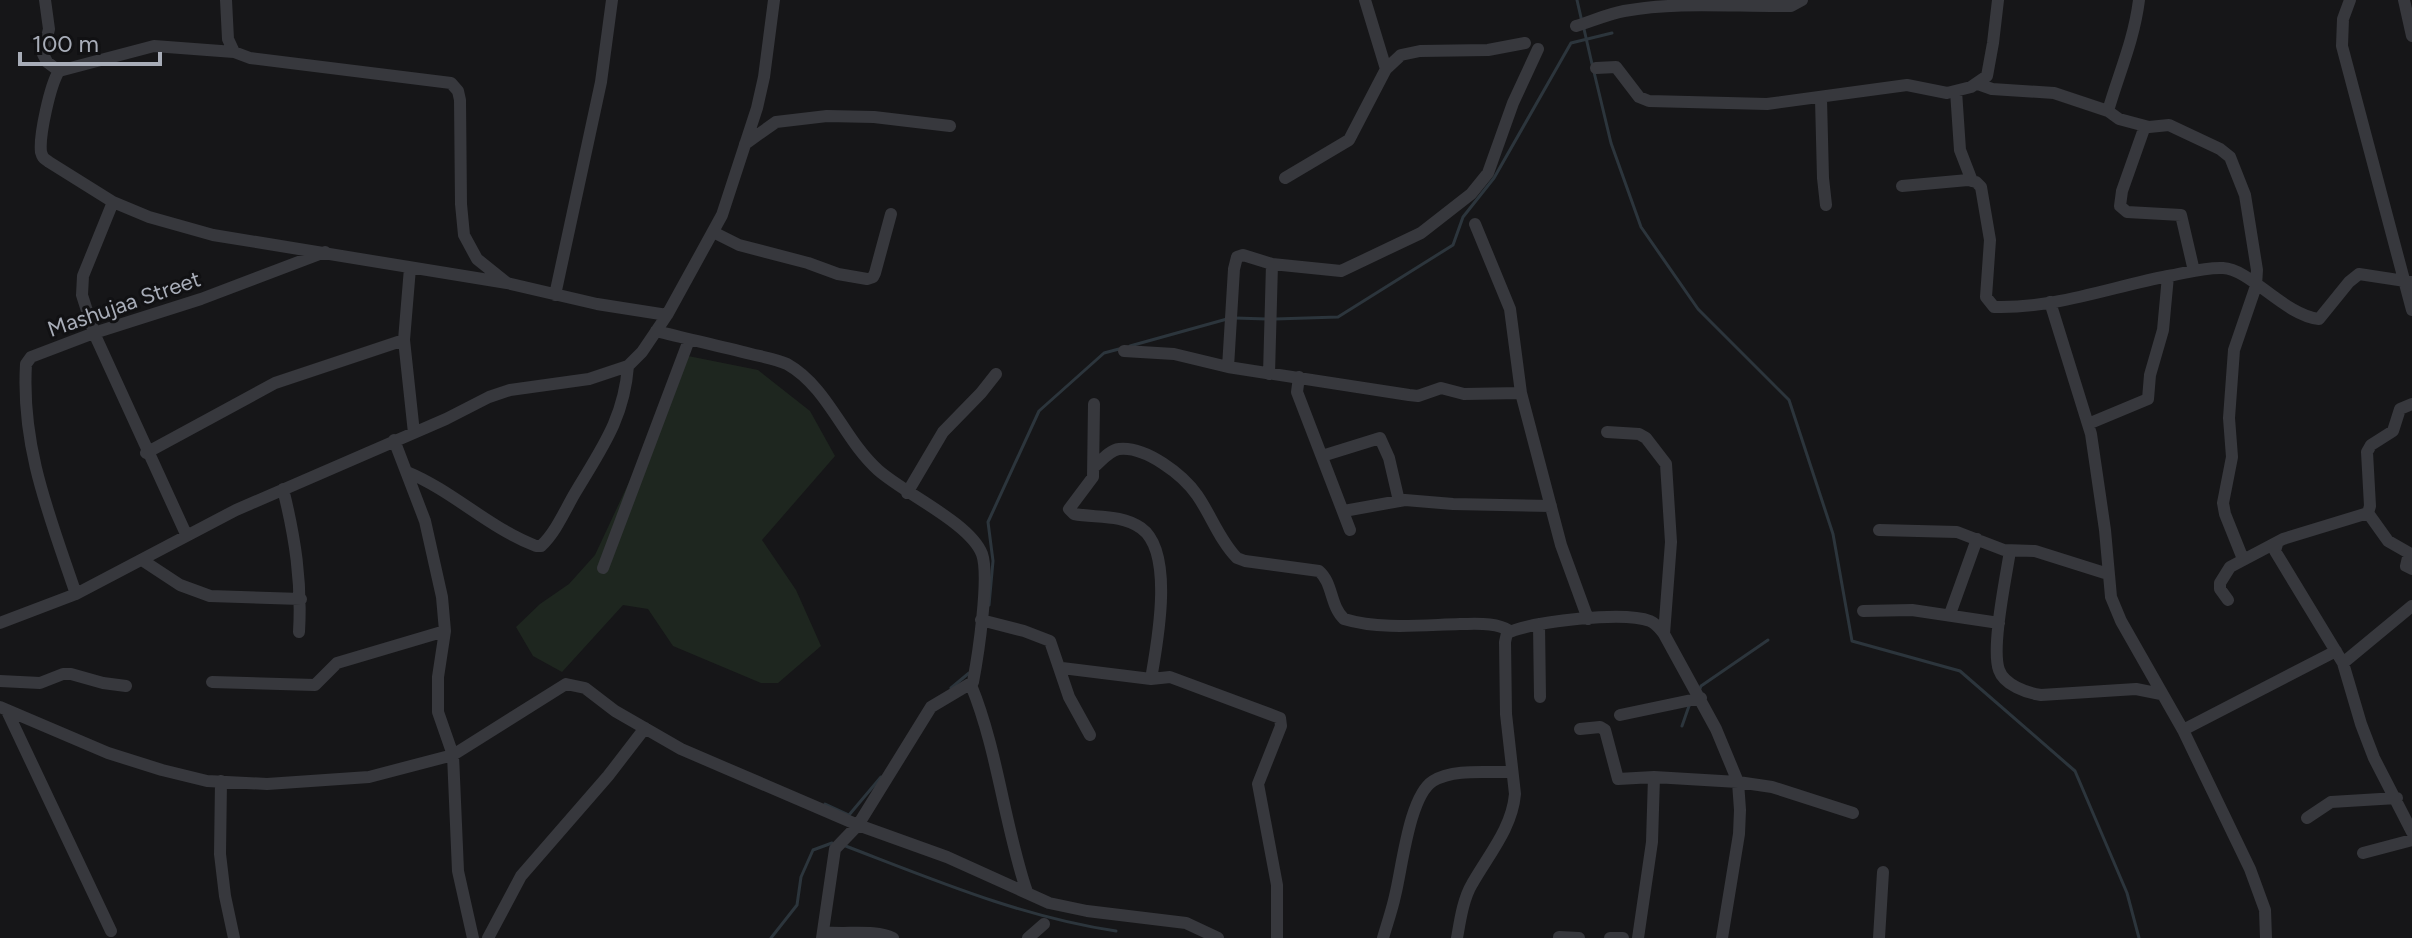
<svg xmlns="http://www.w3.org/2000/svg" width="2412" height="938" viewBox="0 0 2412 938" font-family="Figtree,sans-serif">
  <rect width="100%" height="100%" fill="#161618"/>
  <!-- green -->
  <path fill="#1e261f" d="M688,356L758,370L810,411L835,456L762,540L796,590L821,646L778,683H761L673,646L648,609L623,605L562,672L533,656L516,627L540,604L569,584L595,555Z"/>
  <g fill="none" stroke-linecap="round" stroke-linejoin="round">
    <!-- stream -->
    <path stroke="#2c353c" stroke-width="3" d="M1577,0L1582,22
      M1584,29L1592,64
      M1594,72L1611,143L1641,227L1698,309L1789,400L1833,534L1852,641L1960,671L2075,771L2127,893L2139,938
      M1235,318L1267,319
      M1275,319L1338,317L1453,245L1463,217L1494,178L1571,43L1612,33
      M1130,346L1227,319
      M989,605L993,561L988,522L1039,411L1104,353L1119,349
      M951,688L969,673
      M1699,691L1701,686L1768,640
      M1682,726L1690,703
      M825,804L849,815L881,777
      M843,845C932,879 1021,917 1116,931
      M771,938L797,905L801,877L813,850L832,843"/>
    <!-- minor -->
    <path stroke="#37383d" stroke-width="12" d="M45,0L49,29L43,54L47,62L59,71
      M226,0L228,39L234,52L250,58L451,83L458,91L460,100L461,204L464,235L477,259L507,283L597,304L667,315
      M1365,0L1386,69
      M2350,0L2343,19L2342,46L2412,310
      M2404,0L2412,36
      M1576,26C1592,21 1608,14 1624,11C1679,1 1735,7 1791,6L1802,0
      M1596,68L1616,67L1639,97L1649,101L1767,104L1907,85L1947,93L1971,87L1987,76L1993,43L1998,0
      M1978,84L1992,89L2054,93L2108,111L2119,119L2149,127L2169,125L2220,149L2230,157L2245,195L2257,270L2256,286L2234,350L2229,418L2232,457L2223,503L2225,514L2243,559
      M1956,91L1960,150L1972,181
      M1821,99L1823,178L1826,205
      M2108,111C2119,73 2134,40 2139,0
      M2145,126L2122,191L2120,206L2127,212L2181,215L2194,271
      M745,144L776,122L827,116L874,117L950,126
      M1285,178L1349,140L1386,69L1401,55L1420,51L1488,50L1525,43
      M1902,186L1968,180L1976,182L1981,187L1990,240L1986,297L1994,307C2053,309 2111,287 2168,276C2186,273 2205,267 2223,268C2250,269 2284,315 2319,319L2349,282L2359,274L2412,282
      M113,202L149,217L213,235L507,283
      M1475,224L1510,309L1521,393L1561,545L1588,619
      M713,232L739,245L808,263L838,274L867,279L873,277L875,273L891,214
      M410,268L404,340L414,433
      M555,295L601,82L612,0
      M2050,302L2091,434L2105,530L2111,597L2121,621L2183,730L2250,869L2265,910L2266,938
      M656,331C688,339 720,346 751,354C763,357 776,359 787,364C828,387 844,440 878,470C905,494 970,523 982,554C990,577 978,656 973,682L931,707L858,825L835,849L822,938
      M1124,351L1174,354L1228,367L1409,395L1418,396L1441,388L1464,394L1521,393
      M1228,367L1234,269L1237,257L1243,255L1272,264L1341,271L1421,233L1471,194L1488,173L1513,103L1538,49
      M1269,374L1272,264
      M1299,377L1297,392L1350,530
      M1094,404L1093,477L1069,509L1074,514C1096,518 1121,514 1141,528C1175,552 1157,644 1151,679
      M2088,424L2148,399L2150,375L2163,330L2168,276
      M1607,432L1639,434L1646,438L1666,464L1671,542L1664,634
      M394,440L425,521L442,597L445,631L438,677V712L453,755L458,871L473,938
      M146,453L275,383L404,340
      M1322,456L1380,438L1389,458L1399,501
      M1094,467C1101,461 1110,450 1119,449C1146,446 1183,475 1197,495C1211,515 1220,541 1237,558L1245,561L1319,571C1333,583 1330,606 1344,619C1380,630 1423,625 1460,624C1476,624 1496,622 1510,631
      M407,472C453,491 489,528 536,546H541C556,532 565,510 575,493C601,449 624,419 628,366
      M283,489C295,537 302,582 299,632
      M907,493L943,432L981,393L996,374
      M1344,511L1405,500L1453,504L1551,506
      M2368,513L2388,541L2409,553L2406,566L2412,569
      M1879,530L1957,532L2004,550L2035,551L2108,574
      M186,534L94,333L82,295L83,276L113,202L49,162C44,158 43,159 41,152C39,136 50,85 59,71L154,46L234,52
      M2277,544L2275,551L2343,663L2361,724L2374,758L2412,832
      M2010,551C2006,577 1991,648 1999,670C2004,685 2027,693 2041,695L2136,689L2161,694
      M142,560L180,585L210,596L301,599
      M603,568L689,340
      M76,594C50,517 21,448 26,364L31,357L94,333L201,299L325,252
      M2228,600L2220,589V583L2230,567L2283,539L2368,513L2370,506L2367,452L2371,445L2393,431L2400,409L2412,404
      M1863,611L1912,610L1999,623
      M1950,614L1977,539
      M981,620L1024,631L1050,641L1069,697L1090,735
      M0,623L76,594L236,510L446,419L489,397L510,390L589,379L628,366L642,352L667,315L722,215L757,108L764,77L774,0
      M1539,624L1540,697
      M2343,663L2412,606
      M1062,668L1151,679L1170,677L1280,718L1281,726L1258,784L1277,885V938
      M0,681L40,683L63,674H71L103,683L126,686
      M212,682L315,685L337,663L445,631
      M971,685C998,751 1004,824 1027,892
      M0,707L108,753L162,770L207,781L267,784L369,777L453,755L566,684L585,688L615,711L681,749L858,825L947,857L1049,903L1087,911L1186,923L1218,938
      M7,711L111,931
      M1620,715L1701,698
      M1580,729L1600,727L1605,730L1618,779L1654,777L1738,782L1772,787L1853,813
      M2183,730L2336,651
      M221,781L220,854L225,896L234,938
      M2307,818L2331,802L2397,798
      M2363,853L2412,840
      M823,932C845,935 875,929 893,938
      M1559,937L1579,938
      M488,938L521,876L608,776L645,728
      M1028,938L1044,924
      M1383,938C1387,924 1392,910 1395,896C1402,869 1409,796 1433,781C1454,768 1489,773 1512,772
      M1457,938C1460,921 1463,899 1472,884C1489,854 1512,828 1515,794L1506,714L1505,642L1507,633C1534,621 1624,611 1650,621C1657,624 1660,629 1664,634L1716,729L1738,782L1740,810L1739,834L1722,938
      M1610,938H1623
      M1638,938L1652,842L1654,777
      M1879,938L1883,872"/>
  </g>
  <g text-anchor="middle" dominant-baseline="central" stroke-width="6" stroke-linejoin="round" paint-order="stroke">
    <!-- street labels -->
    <g font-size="22" fill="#a8adb8" stroke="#111113">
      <text transform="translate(124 304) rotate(-19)">Mashujaa Street</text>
    </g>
  </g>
  <!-- scale -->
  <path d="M20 52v12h140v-12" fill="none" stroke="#a8adb8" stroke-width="4"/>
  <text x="32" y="52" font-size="24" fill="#a8adb8" stroke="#111113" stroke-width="6" paint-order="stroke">100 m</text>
</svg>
